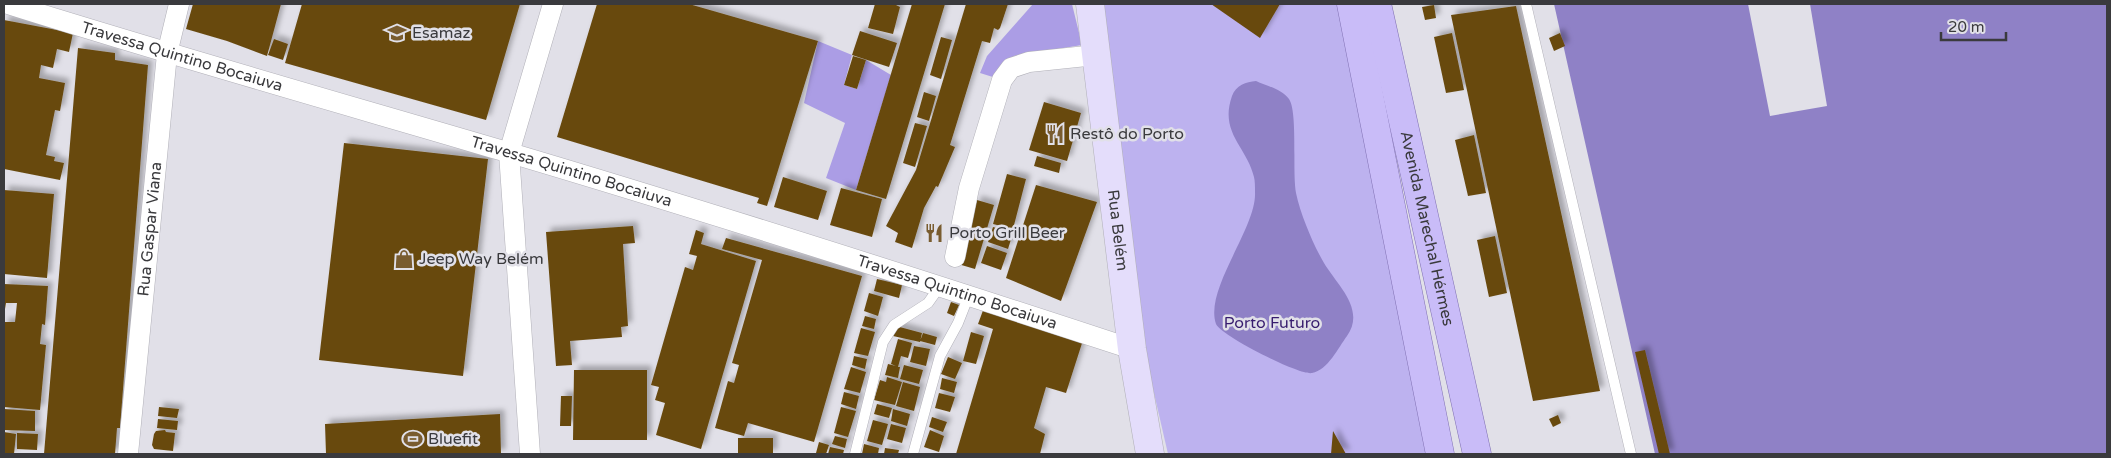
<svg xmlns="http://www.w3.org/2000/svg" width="2111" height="458" viewBox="0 0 2111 458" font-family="'Varela Round',sans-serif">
  <defs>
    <filter id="shadow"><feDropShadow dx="4.5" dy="-4.5" stdDeviation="2.5" flood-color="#0004"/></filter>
  </defs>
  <rect width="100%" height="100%" fill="#e1e0e8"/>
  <!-- green -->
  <path fill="#bdb2ef" d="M1103,4H1337L1432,454H1168L1145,354Z"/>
  <!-- forest -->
  <path fill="#ab9de5" d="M1033,4H1072L1082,45L1014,56L1002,68L996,78L980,73L987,56Z
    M818,41L852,55L844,85L857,89L866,60L891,75L856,190L826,178L845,123L804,103Z"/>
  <!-- water -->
  <path fill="#8f81c6" d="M1554,4H1748L1770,116L1827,106L1810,4H2107V454H1655Z
    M1256,81C1267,86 1281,89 1289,99C1298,112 1292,172 1296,193C1298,203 1302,215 1306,225C1311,238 1317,251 1324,263C1337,285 1366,309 1347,336C1338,348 1328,370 1312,373C1300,376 1220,335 1216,324C1204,289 1257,228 1255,192C1255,187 1255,181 1254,177C1247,147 1219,133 1232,96C1236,85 1246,82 1256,81Z"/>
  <!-- building -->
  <path fill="#68490f" filter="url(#shadow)" d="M193,4H281L267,56L227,41L186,29Z
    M302,4H520L486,120L285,63Z
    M597,4H689L818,41L767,206L757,203L759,198L557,137Z
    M875,4H894L900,7L893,34L868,28Z
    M912,4H945L886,199L856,190Z
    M966,4H1008L1000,28L998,30L994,28L990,43L982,41L950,145L955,147L938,187L936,186L924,208L912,248L895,242L898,233L886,226L916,170Z
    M1211,4H1280L1260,38Z
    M1434,5L1436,18L1425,20L1422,7Z
    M1516,6L1600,391L1533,401L1451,15Z
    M4,20L73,33L69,52L57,49L53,68L41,65L39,78L65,83L60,111L55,110L46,155L55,157L54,161L64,163L60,180L4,169Z
    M860,31L897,43L889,67L852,55Z
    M1452,33L1464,90L1446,93L1434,37Z
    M1560,33L1565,46L1554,51L1549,38Z
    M941,37L952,40L941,79L930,75Z
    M274,39L288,44L283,60L268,55Z
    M78,48L115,53V60L148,65L120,428H117L115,454H44Z
    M853,56L866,60L857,89L844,85Z
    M924,92L936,96L929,121L917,117Z
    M1044,102L1081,113L1067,161L1029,150Z
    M915,123L927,126L915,167L903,163Z
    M1474,135L1486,193L1468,196L1455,140Z
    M344,143L488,159L463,376L319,360Z
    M1037,156L1061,163L1059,173L1034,166Z
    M1007,174L1026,179L1013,229L993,224Z
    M783,177L827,191L818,220L774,207Z
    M1036,185L1097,202L1061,301L1006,278Z
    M841,188L882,199L872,237L830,225Z
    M4,190L54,194L47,278L4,274Z
    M977,200L994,205L975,269L958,264Z
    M633,226L635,243L623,244L628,326L621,327L622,337L570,341L572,365L556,366L546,232Z
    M993,227L1013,233L1008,249L988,242Z
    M696,230L704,233L701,244L756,261L701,449L656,435L665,403L655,400L659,387L651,385L685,267L693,270L697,256L689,254Z
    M1495,236L1507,293L1489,297L1477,240Z
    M726,238L862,276L814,442L748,423L744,436L715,428L728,381L734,383L739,365L732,363L762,260L722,249Z
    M987,246L1007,253L1001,270L981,263Z
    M877,279L902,285L899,298L874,291Z
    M4,284L48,286L45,325L42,324L40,344L46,345L40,410L4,407V322H15L17,303H6L4,315Z
    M869,293L883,297L878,316L864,311Z
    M951,302L959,305L954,316L947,313Z
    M985,305L1084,337L1066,393L1046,387L1034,428L1045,434L1040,454H956L993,329L978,324Z
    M865,316L876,319L874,329L862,326Z
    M896,326L922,333L920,342L893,336Z
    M861,328L875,332L868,356L854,353Z
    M971,332L984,336L976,364L963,361Z
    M923,333L937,337L935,345L920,341Z
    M898,339L912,343L908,358L901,356L898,367H900L898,378L885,375L888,364L896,366L891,364Z
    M914,346L930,349L926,366L910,362Z
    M1645,350L1670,454H1659L1635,352Z
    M854,356L867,359L865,369L852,365Z
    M948,357L962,363L955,379L941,374Z
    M904,365L923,370L919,384L900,379Z
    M851,367L866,372L860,393L844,389Z
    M574,370H647V440H573Z
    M887,377L902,382L895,405L874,400L880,380L886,382Z
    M942,378L957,382L954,393L940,389Z
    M903,382L920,387L914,411L896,406Z
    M844,392L859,396L856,409L841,404Z
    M939,393L955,397L950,412L935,408Z
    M561,396H572L571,426H560Z
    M877,404L892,408L889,418L874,414Z
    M159,407L179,409L177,418L158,416Z
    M841,407L856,411L848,437L834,433Z
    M4,409L35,411V431L4,430Z
    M893,409L910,414L907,426L891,421Z
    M500,414L501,454H326L325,424Z
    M1558,415L1561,423L1553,427L1549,419Z
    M932,417L947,422L943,432L929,427Z
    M158,419L178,421L177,430L157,428Z
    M873,420L888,424L882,445L867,441Z
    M891,424L906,428L902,443L887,439Z
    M165,430L166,432L175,433L173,451L154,449L152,445L154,434L156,431Z
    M930,430L944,436L939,452L924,447Z
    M1333,431L1346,454H1331Z
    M4,432L16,434L14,454H4Z
    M17,433L38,434L37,450L17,449Z
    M835,436L847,439L845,448L832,444Z
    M738,438H773V454H738Z
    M819,442L829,445L826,454L816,453Z
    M864,444L879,448L878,454H862Z
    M830,447L844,450L843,454H828Z
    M885,448L899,450L898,454H884Z"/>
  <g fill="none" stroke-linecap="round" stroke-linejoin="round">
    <!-- lane casing -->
    <g stroke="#b1b0b8" stroke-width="11">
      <path id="lane" d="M1526,4L1631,454
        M855,454L883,342L894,325L928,303L940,286
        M913,454L940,356L958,323L969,295"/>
    </g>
    <!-- street casing -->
    <g stroke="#b1b0b8" stroke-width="21">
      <g id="street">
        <path id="s1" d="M8,4C174,56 340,103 507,152C716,214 925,281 1132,349"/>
        <path d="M955,257L969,188L1002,80L1011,68L1029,62L1096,55"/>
        <path id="s2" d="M128,454L167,54L179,4"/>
        <path d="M530,454L509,153L553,4"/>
      </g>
    </g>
    <!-- secondary casing -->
    <g stroke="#b1b0b8" stroke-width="29">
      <g id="secondary">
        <path id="s3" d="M1090,4L1132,349L1150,454"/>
      </g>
    </g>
    <!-- primary casing -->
    <g stroke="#8071b3" stroke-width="29">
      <g id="primary">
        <path d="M1351,4L1440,454"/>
        <path id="s4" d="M1377,4L1477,454"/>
      </g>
    </g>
    <!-- lane -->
    <use href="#lane" stroke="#fff" stroke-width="10"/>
    <!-- street -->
    <use href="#street" stroke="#fff" stroke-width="20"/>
    <!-- secondary -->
    <use href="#secondary" stroke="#e4ddfb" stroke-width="28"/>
    <!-- primary -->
    <use href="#primary" stroke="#c9bcf8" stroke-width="28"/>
  </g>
  <!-- icons -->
  <defs>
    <g id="university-bare" transform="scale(1.5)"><path d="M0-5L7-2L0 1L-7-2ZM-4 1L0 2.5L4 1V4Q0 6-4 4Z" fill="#795c2f" stroke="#e1e0e8" stroke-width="2.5" paint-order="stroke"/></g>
    <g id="restaurant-bare" transform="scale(1.5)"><path d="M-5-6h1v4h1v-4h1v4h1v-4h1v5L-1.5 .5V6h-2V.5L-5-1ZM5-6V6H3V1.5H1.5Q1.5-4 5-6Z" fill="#795c2f" stroke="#e1e0e8" stroke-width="2.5" paint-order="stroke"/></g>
    <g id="shop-bare" transform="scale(1.5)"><path d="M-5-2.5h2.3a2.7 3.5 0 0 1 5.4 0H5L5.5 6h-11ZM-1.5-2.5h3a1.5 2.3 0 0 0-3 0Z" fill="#795c2f" stroke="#e1e0e8" stroke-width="2.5" paint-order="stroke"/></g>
    <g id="stadium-bare" transform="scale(1.5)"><path d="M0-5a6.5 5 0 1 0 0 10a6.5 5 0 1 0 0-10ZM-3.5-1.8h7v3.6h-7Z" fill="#795c2f" stroke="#e1e0e8" stroke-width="2.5" paint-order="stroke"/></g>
  </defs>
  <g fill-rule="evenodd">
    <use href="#university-bare" x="397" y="33"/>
    <use href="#restaurant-bare" x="1055" y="134"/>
    <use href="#restaurant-bare" x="934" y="233"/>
    <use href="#shop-bare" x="404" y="259"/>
    <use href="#stadium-bare" x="413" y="439"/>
  </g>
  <g text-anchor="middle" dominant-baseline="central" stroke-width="5" stroke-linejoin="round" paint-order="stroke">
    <!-- poi labels -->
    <g font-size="16" fill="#3a3a3d" stroke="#e1e0e8" text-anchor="start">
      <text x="412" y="33">Esamaz</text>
      <text x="1070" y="134">Restô do Porto</text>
      <text x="949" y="233">Porto Grill Beer</text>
      <text x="419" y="259">Jeep Way Belém</text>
      <text x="428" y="439">Bluefit</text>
    </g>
    <!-- street labels -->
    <g font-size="16" fill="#3a3a3d" stroke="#e1e0e8">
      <text stroke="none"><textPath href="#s1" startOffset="182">Travessa Quintino Bocaiuva</textPath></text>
      <text stroke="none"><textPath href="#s1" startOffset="588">Travessa Quintino Bocaiuva</textPath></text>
      <text stroke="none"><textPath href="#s2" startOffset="226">Rua Gaspar Viana</textPath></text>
      <text stroke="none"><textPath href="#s3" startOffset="228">Rua Belém</textPath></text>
      <text stroke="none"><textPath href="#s4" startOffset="230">Avenida Marechal Hérmes</textPath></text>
      <text stroke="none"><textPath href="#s1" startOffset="992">Travessa Quintino Bocaiuva</textPath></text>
    </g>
    <!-- park labels -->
    <g font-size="16" fill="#371c6e" stroke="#e1e0e8">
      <text x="1272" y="323">Porto Futuro</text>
    </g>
  </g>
  <!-- border -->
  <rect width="2111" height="458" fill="none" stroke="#3a3a3d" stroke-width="10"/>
  <!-- scale -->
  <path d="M1941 32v8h65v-8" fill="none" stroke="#3a3a3d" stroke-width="2.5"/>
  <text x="1948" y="32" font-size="15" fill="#3a3a3d" stroke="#e1e0e8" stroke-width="4" paint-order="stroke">20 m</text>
</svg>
